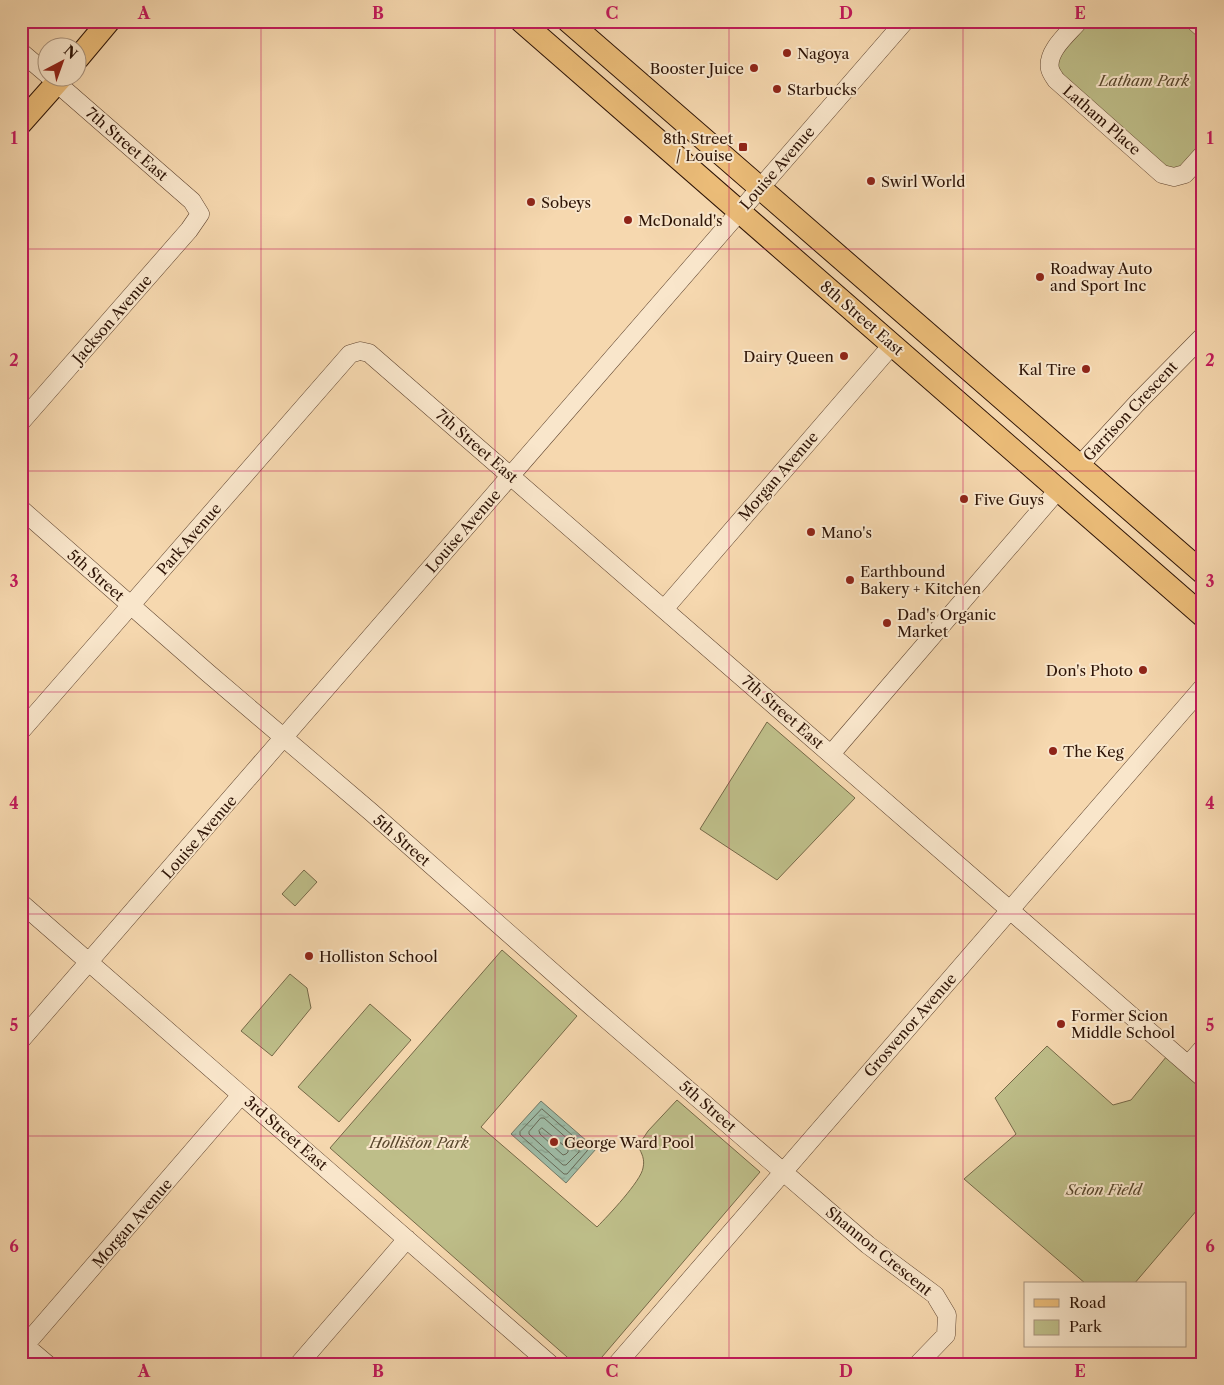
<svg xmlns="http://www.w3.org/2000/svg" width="1224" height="1385" viewBox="0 0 1224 1385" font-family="'Libre Caslon Text',serif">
  <defs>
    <pattern id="water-ripples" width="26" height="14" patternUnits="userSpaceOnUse" patternTransform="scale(1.25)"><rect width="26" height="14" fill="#9ebba6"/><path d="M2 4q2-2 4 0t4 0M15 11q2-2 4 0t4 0" fill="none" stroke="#88a08d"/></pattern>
  </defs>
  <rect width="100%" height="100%" fill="#f6d8af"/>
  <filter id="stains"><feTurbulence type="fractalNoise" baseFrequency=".004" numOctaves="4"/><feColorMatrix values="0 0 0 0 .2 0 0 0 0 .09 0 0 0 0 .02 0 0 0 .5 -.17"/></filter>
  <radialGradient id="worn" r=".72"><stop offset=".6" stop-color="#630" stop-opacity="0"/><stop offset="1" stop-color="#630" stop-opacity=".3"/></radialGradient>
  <!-- park -->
  <path fill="#bebe89" stroke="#766948" d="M1079,21H1194L1203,29V154L1174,177L1066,89L1051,57Z
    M767,722L855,798L777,880L700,829Z
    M304,870L317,882L295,906L282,894Z
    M502,950L577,1016L481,1127L597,1227C608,1216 641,1181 643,1168C645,1159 642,1154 638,1146L648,1131L677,1100L760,1172L596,1364H575L330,1148Z
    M290,974L307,988L311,1008L272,1056L241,1031Z
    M370,1004L411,1040L339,1122L298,1087Z
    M1047,1046L1113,1105L1131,1100L1171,1051L1203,1078V1203L1134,1284H1086L964,1179L1016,1134L995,1098Z"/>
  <!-- water -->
  <path fill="url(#water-ripples)" stroke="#717866" d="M541,1101L596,1149L566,1183L511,1134Z"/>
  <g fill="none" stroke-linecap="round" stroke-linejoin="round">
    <!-- shore -->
    <path stroke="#666856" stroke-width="1" d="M542,1109L588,1149L587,1151L567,1174H564L520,1135V1132Z
      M541,1118H544L579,1149V1152L566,1165H563L529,1134V1132Z
      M542,1128L568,1149V1152L566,1154L563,1155L540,1134L539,1131Z"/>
    <!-- minor casing -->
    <g stroke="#604530" stroke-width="19">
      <path id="minor" d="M1079,21C1069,33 1046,51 1050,69C1051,73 1054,77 1056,80L1162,174L1174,177L1185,174L1203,154
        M1194,21L1203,29
        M21,52L48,75
        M21,422L189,230L200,214L192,201L51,78
        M1079,466L1139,401L1203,336
        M21,509L208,673L371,812L591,1006L868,1245L935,1295L947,1315L946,1335L918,1364
        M665,608L892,345
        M21,731L350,354L360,351L369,353C648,594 924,837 1203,1078
        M831,754L1058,490
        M21,903L550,1364
        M21,1040L905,21
        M1188,1065L1203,1048
        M21,1342L47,1364
        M21,1350L241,1095
        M299,1364L407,1239
        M617,1364L1203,687"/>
    </g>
    <!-- major casing -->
    <g stroke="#2e1406" stroke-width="24">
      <path id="major" d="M521,21L1203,616
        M568,21L1203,573
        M78,58L109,21
        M21,123L61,78"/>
    </g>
    <!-- minor -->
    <use href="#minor" stroke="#f9e6cb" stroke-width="18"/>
    <!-- major -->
    <use href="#major" stroke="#ebbc78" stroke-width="22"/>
  </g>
  <!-- grid -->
  <path fill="none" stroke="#c2185b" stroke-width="1" stroke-opacity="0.55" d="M261,21V1364M495,21V1364M729,21V1364M963,21V1364M21,249H1203M21,471H1203M21,692H1203M21,914H1203M21,1136H1203"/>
  <!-- markers -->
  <g fill="#8f2418" stroke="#f9e6cb" stroke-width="2">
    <circle cx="787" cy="53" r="5"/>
    <circle cx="754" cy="68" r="5"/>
    <circle cx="777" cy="89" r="5"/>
    <rect x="738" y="142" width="10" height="10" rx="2.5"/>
    <circle cx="871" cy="181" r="5"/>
    <circle cx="531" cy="202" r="5"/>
    <circle cx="628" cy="220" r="5"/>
    <circle cx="1040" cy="277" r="5"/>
    <circle cx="844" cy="356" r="5"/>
    <circle cx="1086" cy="369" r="5"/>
    <circle cx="964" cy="499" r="5"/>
    <circle cx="811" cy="532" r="5"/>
    <circle cx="850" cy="580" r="5"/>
    <circle cx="887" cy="623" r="5"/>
    <circle cx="1143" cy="670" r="5"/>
    <circle cx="1053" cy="751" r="5"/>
    <circle cx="309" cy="956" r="5"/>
    <circle cx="1061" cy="1024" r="5"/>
    <circle cx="554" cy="1142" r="5"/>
  </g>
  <g text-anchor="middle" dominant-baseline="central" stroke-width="4" stroke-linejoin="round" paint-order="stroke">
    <!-- poi labels -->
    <g font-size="15" fill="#2e1406" stroke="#f9e6cb" text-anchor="start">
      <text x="797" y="53">Nagoya</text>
      <text x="744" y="68" text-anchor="end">Booster Juice</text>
      <text x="787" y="89">Starbucks</text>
      <text x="733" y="138" text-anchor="end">8th Street<tspan x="733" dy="17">/ Louise</tspan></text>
      <text x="881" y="181">Swirl World</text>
      <text x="541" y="202">Sobeys</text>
      <text x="638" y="220">McDonald's</text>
      <text x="1050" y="268">Roadway Auto<tspan x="1050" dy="17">and Sport Inc</tspan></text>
      <text x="834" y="356" text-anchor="end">Dairy Queen</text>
      <text x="1076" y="369" text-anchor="end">Kal Tire</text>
      <text x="974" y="499">Five Guys</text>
      <text x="821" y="532">Mano's</text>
      <text x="860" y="571">Earthbound<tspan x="860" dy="17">Bakery + Kitchen</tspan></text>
      <text x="897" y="614">Dad's Organic<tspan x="897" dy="17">Market</tspan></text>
      <text x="1133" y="670" text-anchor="end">Don's Photo</text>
      <text x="1063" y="751">The Keg</text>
      <text x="319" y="956">Holliston School</text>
      <text x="1071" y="1015">Former Scion<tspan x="1071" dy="17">Middle School</tspan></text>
      <text x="564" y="1142">George Ward Pool</text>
    </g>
    <!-- park labels -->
    <g font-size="15" font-style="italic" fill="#59472d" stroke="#f9e6cb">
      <text x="1144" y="80">Latham Park</text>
      <text x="419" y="1142">Holliston Park</text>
      <text x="1104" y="1189">Scion Field</text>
    </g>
    <!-- street labels -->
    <g font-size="15" fill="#2e1406" stroke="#f9e6cb">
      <text transform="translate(1102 120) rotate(41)">Latham Place</text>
      <text transform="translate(127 144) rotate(41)">7th Street East</text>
      <text transform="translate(777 168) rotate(-49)">Louise Avenue</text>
      <text transform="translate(862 318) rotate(41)">8th Street East</text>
      <text transform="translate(112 319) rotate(-49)">Jackson Avenue</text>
      <text transform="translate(1130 411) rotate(-47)">Garrison Crescent</text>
      <text transform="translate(477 446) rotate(41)">7th Street East</text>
      <text transform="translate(778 476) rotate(-49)">Morgan Avenue</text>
      <text transform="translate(463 531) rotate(-49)">Louise Avenue</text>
      <text transform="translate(189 539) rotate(-49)">Park Avenue</text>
      <text transform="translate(96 575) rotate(41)">5th Street</text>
      <text transform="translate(783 712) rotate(41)">7th Street East</text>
      <text transform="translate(199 837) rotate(-49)">Louise Avenue</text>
      <text transform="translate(402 840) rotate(41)">5th Street</text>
      <text transform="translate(910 1025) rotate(-49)">Grosvenor Avenue</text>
      <text transform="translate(708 1106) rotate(41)">5th Street</text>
      <text transform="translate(286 1133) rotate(41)">3rd Street East</text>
      <text transform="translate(132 1223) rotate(-49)">Morgan Avenue</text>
      <text transform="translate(879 1251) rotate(39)">Shannon Crescent</text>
    </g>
  </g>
  <!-- margin -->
  <rect width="1224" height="1385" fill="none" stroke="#f6d8af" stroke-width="55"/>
  <!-- legend -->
  <rect x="1024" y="1282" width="162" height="65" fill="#f9e6cb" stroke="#a8927c"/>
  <rect x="1034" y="1299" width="25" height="8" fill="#ebbc78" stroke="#a8927c"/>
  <text x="1069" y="1308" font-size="15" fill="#2e1406">Road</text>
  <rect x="1034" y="1320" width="25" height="15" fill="#bebe89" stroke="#a8927c"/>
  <text x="1069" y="1332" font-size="15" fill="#2e1406">Park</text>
  <!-- north arrow -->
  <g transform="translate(62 62) rotate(41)"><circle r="24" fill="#f9e6cb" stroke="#a8927c"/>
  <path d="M0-4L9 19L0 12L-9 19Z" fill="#8f2418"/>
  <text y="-8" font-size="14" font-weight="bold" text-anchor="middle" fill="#2e1406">N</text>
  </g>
  <rect x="28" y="28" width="1168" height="1330" fill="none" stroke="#c2185b" stroke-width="2"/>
  <g font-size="16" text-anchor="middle" font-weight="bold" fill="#c2185b">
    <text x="144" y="19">A</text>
    <text x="378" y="19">B</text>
    <text x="612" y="19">C</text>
    <text x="846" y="19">D</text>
    <text x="1080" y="19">E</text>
    <text x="14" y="144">1</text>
    <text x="1210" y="144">1</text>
    <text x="14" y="366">2</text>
    <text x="1210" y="366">2</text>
    <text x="14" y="587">3</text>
    <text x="1210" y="587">3</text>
    <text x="14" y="809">4</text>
    <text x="1210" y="809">4</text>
    <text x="14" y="1031">5</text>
    <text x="1210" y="1031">5</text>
    <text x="14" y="1252">6</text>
    <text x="1210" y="1252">6</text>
    <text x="144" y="1377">A</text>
    <text x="378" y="1377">B</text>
    <text x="612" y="1377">C</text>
    <text x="846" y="1377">D</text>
    <text x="1080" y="1377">E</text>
  </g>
  <rect width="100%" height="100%" filter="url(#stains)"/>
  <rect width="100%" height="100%" fill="url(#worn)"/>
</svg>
